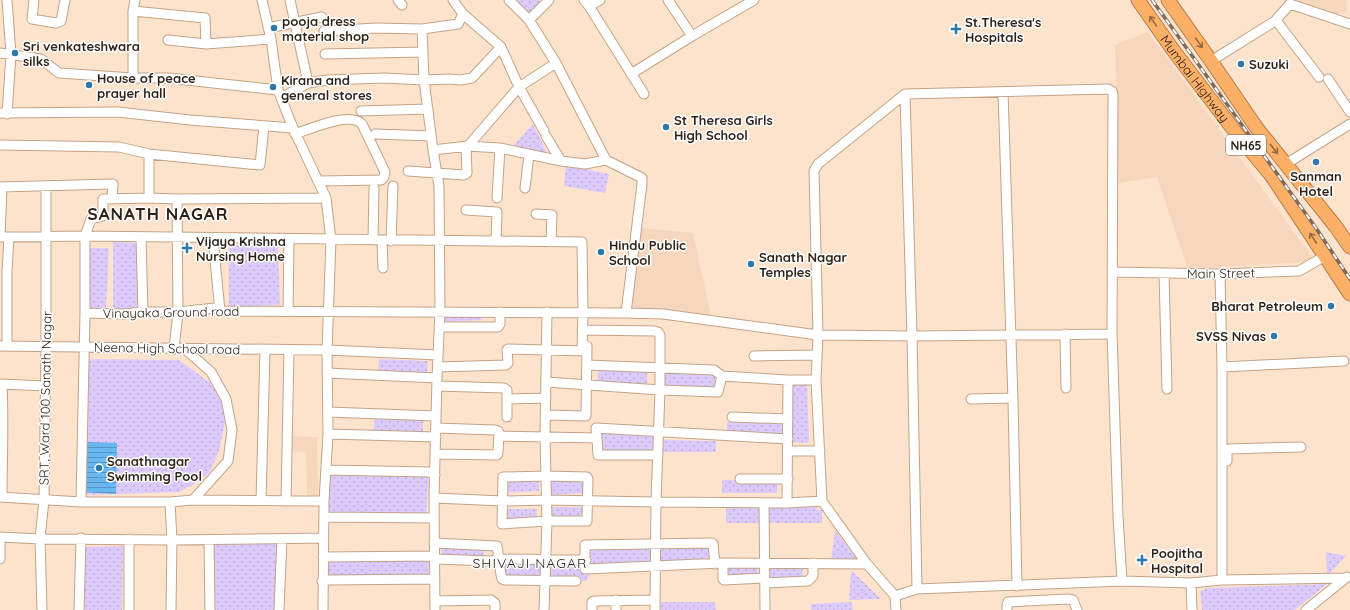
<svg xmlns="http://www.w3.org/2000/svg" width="1350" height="610" viewBox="0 0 1350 610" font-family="Quicksand,sans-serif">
  <defs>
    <pattern id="grass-dots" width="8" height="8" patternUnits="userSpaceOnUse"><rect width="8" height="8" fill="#ddcafc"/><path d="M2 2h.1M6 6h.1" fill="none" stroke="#beadd7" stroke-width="1.8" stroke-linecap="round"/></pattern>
    <pattern id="water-rules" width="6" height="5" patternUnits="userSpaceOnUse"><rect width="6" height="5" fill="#67b7f3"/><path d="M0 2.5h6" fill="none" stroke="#5594c4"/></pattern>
  </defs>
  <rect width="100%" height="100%" fill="#fee3cc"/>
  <!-- built -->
  <path fill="#f6d6bc" d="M1282,0H1347L1346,13L1327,15Z
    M1148,32L1312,257L1307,262L1188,269L1157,177L1119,183L1115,45Z
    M641,228L693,233L711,316L631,307Z
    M289,436L317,437L318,497L307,495L306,452L289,451Z"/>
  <!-- grass -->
  <path fill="url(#grass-dots)" d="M514,0H539L542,3L531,15Z
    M533,124L549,157L512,147Z
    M566,165L609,174L605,193L564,186Z
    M113,242L138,243L137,312L113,313Z
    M229,245H278L280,305L229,307Z
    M90,248H109L106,308H88Z
    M437,314H482V320L437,322Z
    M85,359L179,360L212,384L221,401L225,423L219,451L210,472L198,482L179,492L82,495Z
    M379,359L427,361L428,376L378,375Z
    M599,368L647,370V385H597Z
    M664,373L715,374V389L664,388Z
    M788,384H807L809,443L792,442Z
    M375,417L423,419V434L373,433Z
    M727,422L782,423V435H727Z
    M601,432L657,435L655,454L602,452Z
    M661,440L716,441V452H660Z
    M328,472H429L426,516H326Z
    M505,479H539V491L505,493Z
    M722,480L778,481L777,493H722Z
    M551,481H585L584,493L551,495Z
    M552,507H586V520L552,521Z
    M817,507V510H822V523H726V508Z
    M503,509H537L536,521L502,523Z
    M835,530L858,561L831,562Z
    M442,539L484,540V559H442Z
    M281,541L277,610H212L211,542Z
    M712,544L713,563L660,562L662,545Z
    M123,546L122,610H85L83,547Z
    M589,546H654L653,565L586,568Z
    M1326,552L1346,556L1327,576Z
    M329,555L422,556V561H429L428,578H328Z
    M501,561H545L544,579L505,578Z
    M547,561H584L591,571L586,581L547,580Z
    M723,564H758L757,577L723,578Z
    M769,567H803L802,580L769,581Z
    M851,570L881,599L849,600Z
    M1327,584L1295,610H1202L1200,592L1206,588Z
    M661,602H715L716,610H661Z
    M852,602L853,610H811V604Z"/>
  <!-- water -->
  <path fill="url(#water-rules)" d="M82,442L117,443L116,494L81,492Z"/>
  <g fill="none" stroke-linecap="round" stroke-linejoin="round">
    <!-- minor casing -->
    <g stroke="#c2a387" stroke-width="11">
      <path id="minor" d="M7,0L11,54L7,114
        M34,0L32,19L56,23L61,21L65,0
        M262,0L271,39L278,90L293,128L326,198L331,240L327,350L328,434L324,501L323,610
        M290,0L308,83
        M398,0L402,5
        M453,0L463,14L501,47L519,87L544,131
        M509,0L529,20L556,63L606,160
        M584,0L589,6L644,94
        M668,0L692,36
        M589,6L600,0
        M133,11L205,18L206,44
        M529,20L549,0
        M1275,21L1290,4L1350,24
        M268,28L322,17
        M422,29L424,80L433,150L439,186L440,311L437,378L434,498L435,610
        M324,31L376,28L422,29L458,24L463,14
        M168,40L206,44L271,39
        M0,53L41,59L59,73L133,78H168L278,90
        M325,54L423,52
        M1211,61L1275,21L1278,23L1319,77
        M631,74L692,36L754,0
        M133,78V11L135,0
        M1328,79L1350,112
        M1003,92L1013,401L1017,586
        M905,94L912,336L917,589
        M281,98L308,83L328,80L384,78L424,80L450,79L460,80L472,78L501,47
        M361,111L428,109
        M0,113L118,112L190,120L293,128
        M295,134C310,129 350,111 362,124L385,172L384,177L381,180L318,181
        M375,134L431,136
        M546,136L561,161
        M0,145L119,147L149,154L260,165L264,126
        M468,146L519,87L556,63
        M433,150L468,146L500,148L561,161L585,164L606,160L642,178V184L626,313
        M1286,164L1350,124
        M408,171L464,175L467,173L466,146
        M0,187L113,184L112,198
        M525,188L529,155
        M149,198V154
        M326,198L177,199L149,198L103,199V216L91,219L85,236L582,242L583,313L582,351
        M497,198L500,148
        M466,210L497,212L496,241
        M536,214L552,215L551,242
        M0,237L85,236V313L81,502
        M0,237L2,187
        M141,238L143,312
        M213,239L220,311
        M373,240L374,188
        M382,240L383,268
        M391,241L393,186
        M1113,272L1220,274L1299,271L1325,256
        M1164,273L1167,389
        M1220,274L1222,367V580
        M288,311L289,239
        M85,313L123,314L143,312H178L215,308L220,311L626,313L663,314L818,335L912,336L1112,334
        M439,327H498L500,324V312
        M582,330L654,331L658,332L660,335V390L656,502L655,610
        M1065,334L1066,388
        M0,346L327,350L438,355
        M7,346V271L9,237
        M174,349L178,312L177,199
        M185,349L211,372L226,399L232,430L228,461L193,500
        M754,356L817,355
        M587,365L714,370L722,376L788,380H816
        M438,367L506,365L508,363L507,350L508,349L587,351
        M1222,367L1344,361
        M327,373L437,378
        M546,382L660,390L718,392L722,376
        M0,384L45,386
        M437,386L504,388L507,390V417
        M507,399L546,398
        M971,399L1013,398
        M328,412L436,416
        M546,415L586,416L587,346
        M732,417L788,419
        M328,434L436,437
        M499,436L597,438L596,428L788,439
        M597,438L598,455H658
        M788,451H820
        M436,454L497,455L498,453L499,433L498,431L495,430L436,428
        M1227,461V451L1229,449L1301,447
        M326,470L429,472L435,475
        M546,476L587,477L588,479L587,521H547L502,524L503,477Z
        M740,479H788
        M0,497L81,502H170L193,500L324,501
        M2,497C2,460 4,422 2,385
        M434,498L503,501L546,500L656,502L787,503L822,501
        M261,501L265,350
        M286,501L289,350
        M170,502L172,540L171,610
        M764,503L765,610
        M787,503L788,380
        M324,517L434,518
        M0,537L40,539L172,540L323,538
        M0,537V559
        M129,539V610
        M209,540L210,610
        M434,543L497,546L501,575L502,579L505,580L576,581
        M323,557L435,556
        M435,559L491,561L499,559L586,560
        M723,563V579L724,580L764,578
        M715,564L713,544L712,543L585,545V569L723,563L867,564
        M322,581L328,580L435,579
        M1122,581L1118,516L1112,334L1113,95L1112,91L1108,89L905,94L818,164L814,171L818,335L816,380L822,501L867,564L895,596L917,589L1122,581L1191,583L1222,580L1346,578
        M765,583L808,581L813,576V563
        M1191,583L1192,610
        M895,596L896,610
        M435,601L491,600L495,603V610
        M42,610L40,539L44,500L46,347V186
        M79,610L81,538
        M279,610L282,539
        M544,610L547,521L545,436L547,312
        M592,610V602L594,601L655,600
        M616,610V600
        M1007,610V605L1008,602L1068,599L1073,600L1077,610
        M1306,610L1347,577"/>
    </g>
    <!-- highway casing -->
    <g stroke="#b47e4b" stroke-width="15">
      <g id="highway">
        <path id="s1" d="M1138,0L1173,50L1240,138L1271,175L1350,294"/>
        <path d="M1168,0L1211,61L1256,127L1336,227L1350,247"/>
      </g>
    </g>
    <!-- minor -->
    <use href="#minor" stroke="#fff" stroke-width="9"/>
    <!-- highway -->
    <use href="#highway" stroke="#fcaf66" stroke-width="13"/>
    <!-- rail casing -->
    <g stroke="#7d6b5c" stroke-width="3.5">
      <path id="rail" d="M1152,0L1316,228L1350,279"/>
    </g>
    <!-- rail -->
    <use href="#rail" stroke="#fff" stroke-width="2" stroke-dasharray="6" stroke-linecap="butt"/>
  </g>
  <!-- one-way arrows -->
  <defs><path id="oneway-shaft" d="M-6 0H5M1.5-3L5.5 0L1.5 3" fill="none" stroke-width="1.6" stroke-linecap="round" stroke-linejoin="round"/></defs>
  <g stroke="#96693f">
    <use href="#oneway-shaft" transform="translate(1153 21) rotate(-125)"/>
    <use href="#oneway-shaft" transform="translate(1199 43) rotate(55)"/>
    <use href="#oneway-shaft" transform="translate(1274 149) rotate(51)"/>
    <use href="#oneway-shaft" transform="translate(1313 238) rotate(-124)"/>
  </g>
  <!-- markers -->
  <g fill="#2d78ab" stroke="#fff" stroke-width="1.5">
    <circle cx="274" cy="28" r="4"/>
    <path d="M954 23h4v4h4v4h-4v4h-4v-4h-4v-4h4z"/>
    <circle cx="15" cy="53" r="4"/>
    <circle cx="1241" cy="64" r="4"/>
    <circle cx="89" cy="85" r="4"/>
    <circle cx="273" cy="87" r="4"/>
    <circle cx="666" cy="127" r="4"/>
    <circle cx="1316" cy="162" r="4"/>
    <path d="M185 242h4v4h4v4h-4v4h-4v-4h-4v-4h4z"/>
    <circle cx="601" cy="252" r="4"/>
    <circle cx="751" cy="264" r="4"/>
    <circle cx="1331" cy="306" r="4"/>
    <circle cx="1274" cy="336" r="4"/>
    <circle cx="99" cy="468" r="4"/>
    <path d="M1140 554h4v4h4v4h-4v4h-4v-4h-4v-4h4z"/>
  </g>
  <g text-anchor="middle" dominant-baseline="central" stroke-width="3" stroke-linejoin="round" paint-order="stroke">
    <!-- shield labels -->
    <rect fill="#fff" stroke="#6d655d" stroke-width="1" x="1226" y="135" width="40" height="20" rx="3"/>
    <g font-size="12" font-weight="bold" fill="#2f2318">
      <text x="1246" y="145">NH65</text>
    </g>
    <!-- poi labels -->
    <g font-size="13" font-weight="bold" fill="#2f2318" stroke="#fff" text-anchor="start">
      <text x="282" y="21">pooja dress<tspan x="282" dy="15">material shop</tspan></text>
      <text x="965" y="22">St.Theresa's<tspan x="965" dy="15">Hospitals</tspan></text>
      <text x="23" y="46">Sri venkateshwara<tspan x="23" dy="15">silks</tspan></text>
      <text x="1249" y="64">Suzuki</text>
      <text x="97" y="78">House of peace<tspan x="97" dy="15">prayer hall</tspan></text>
      <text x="281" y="80">Kirana and<tspan x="281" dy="15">general stores</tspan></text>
      <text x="674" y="120">St Theresa Girls<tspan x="674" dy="15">High School</tspan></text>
      <text x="1316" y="176" text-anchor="middle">Sanman<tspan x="1316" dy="15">Hotel</tspan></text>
      <text x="196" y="241">Vijaya Krishna<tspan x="196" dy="15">Nursing Home</tspan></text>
      <text x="609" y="245">Hindu Public<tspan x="609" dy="15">School</tspan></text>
      <text x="759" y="257">Sanath Nagar<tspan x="759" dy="15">Temples</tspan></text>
      <text x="1323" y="306" text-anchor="end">Bharat Petroleum</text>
      <text x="1266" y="336" text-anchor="end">SVSS Nivas</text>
      <text x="107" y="461">Sanathnagar<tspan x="107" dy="15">Swimming Pool</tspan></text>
      <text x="1151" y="553">Poojitha<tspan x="1151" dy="15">Hospital</tspan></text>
    </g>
    <!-- street labels -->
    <g font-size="13" fill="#2f2318" stroke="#fff">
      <text stroke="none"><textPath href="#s1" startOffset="97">Mumbai Highway</textPath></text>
      <text transform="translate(1221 273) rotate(-1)">Main Street</text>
      <text transform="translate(171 312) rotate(-1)">Vinayaka Ground road</text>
      <text transform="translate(167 348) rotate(1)">Neena High School road</text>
      <text transform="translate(45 398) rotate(-89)">SRT, Ward 100 Sanath Nagar</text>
    </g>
    <!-- neighbourhood labels -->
    <g font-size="14" letter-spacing="1" fill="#2f2318" stroke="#fff">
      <text x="530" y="563">SHIVAJI NAGAR</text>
    </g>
    <!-- district labels -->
    <g font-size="17" font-weight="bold" letter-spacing="1" fill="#2f2318" stroke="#fff">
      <text x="158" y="213">SANATH NAGAR</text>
    </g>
  </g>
</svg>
